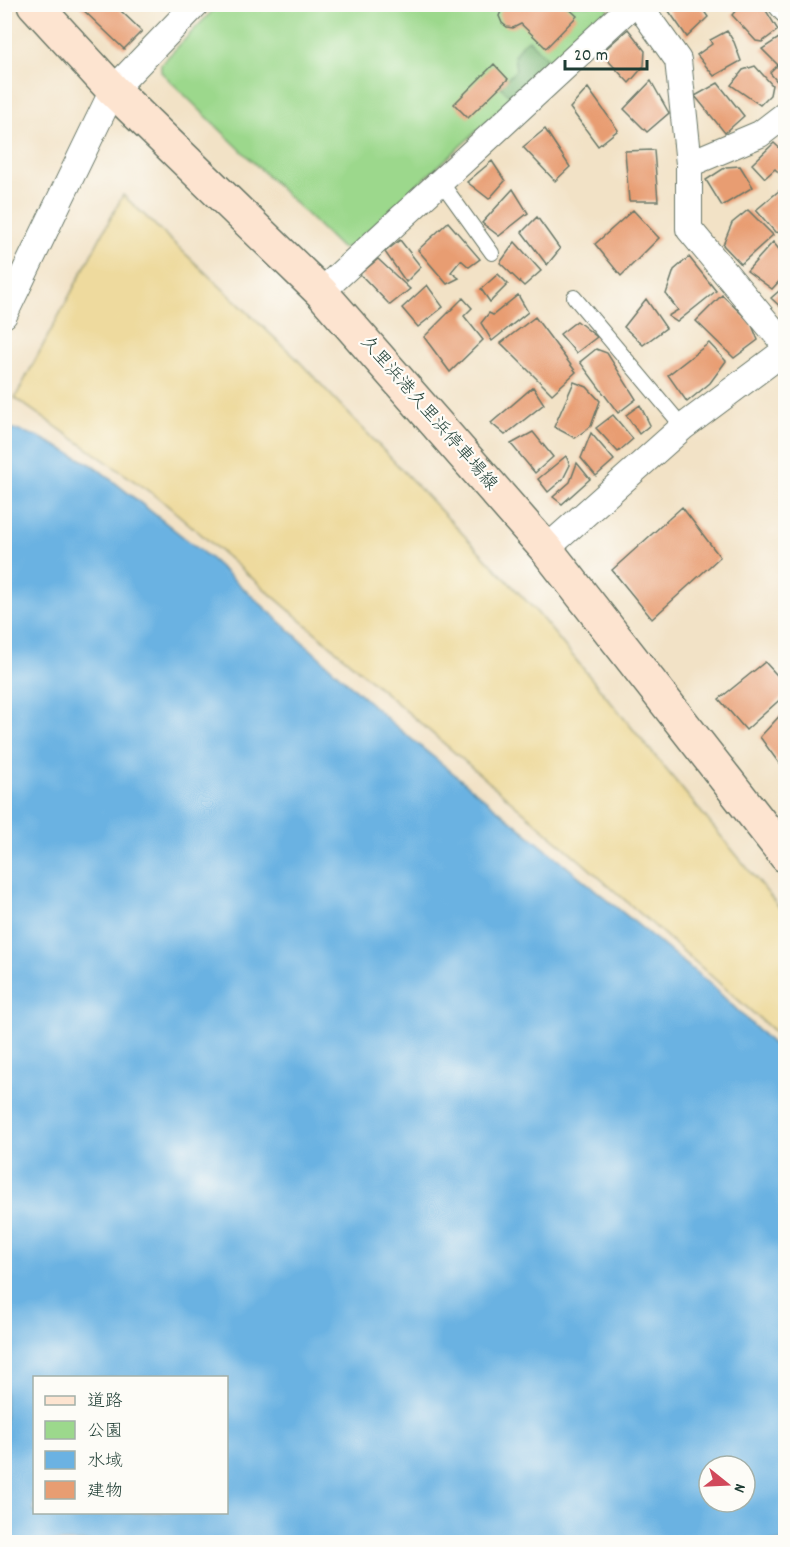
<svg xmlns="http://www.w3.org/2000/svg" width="790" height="1547" viewBox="0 0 790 1547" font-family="Dekko,'Klee One',sans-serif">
  <rect width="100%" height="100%" fill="#fdfcf7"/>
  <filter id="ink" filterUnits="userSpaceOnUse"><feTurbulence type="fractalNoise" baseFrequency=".0167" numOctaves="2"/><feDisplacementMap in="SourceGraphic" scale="12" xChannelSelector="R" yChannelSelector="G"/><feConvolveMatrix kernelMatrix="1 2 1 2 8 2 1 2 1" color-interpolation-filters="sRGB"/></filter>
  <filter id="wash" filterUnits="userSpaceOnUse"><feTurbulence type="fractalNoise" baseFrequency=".008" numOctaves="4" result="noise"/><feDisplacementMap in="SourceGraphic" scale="24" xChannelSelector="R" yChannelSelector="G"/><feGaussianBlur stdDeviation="1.35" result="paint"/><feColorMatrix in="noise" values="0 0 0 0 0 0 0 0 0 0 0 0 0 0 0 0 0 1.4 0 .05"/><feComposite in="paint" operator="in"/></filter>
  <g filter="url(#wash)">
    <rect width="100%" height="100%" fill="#f2e2c6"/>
    <!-- green -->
    <path fill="#9cd88c" stroke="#5e8a60" stroke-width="1.5" d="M218,5H609L608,11L349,248H341L161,72V64Z"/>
    <!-- forest -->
    <path fill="#7db878" stroke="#4e7a56" stroke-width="1.5" d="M529,40L551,63L512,99L500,86L516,70L514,56L521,45Z"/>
    <!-- sand -->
    <path fill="#eeda9e" stroke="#868c69" stroke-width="1.5" d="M123,195L295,357L535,610L785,914V1041L584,864L160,499L15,398Z"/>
    <!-- water -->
    <path fill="#6bb2e2" stroke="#45788b" stroke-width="1.5" fill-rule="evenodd" d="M4,426L39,437L94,466L211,559L392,723L710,984L785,1056V1542H5ZM34,1378H226V1512H34ZM709,1466H745V1502H709Z"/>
    <g id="blocks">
      <!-- building -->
      <path fill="#e89d72" d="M77,4H122L119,9L142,31L124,49Z
        M515,4L521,8L524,4H564L577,16L546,48L521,24L513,28L507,27L502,23L499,16L502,9L507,5Z
        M664,4H699L708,17L687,37Z
        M741,4H747L749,7L762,4L778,30L762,42L756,41L732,15Z
        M628,29L645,51L644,66L629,83L601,53Z
        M727,31L734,42L741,61L714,76L697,55L712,44L710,40Z
        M785,34L786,35V92L770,73L778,65L762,49Z
        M494,64L508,79L468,118L454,104Z
        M755,66L772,85L770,95L760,105L731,85L743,70Z
        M651,81L669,113L647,132L624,109Z
        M718,83L744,116L725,133L695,96Z
        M588,88L618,130L598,146L570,108Z
        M545,129L570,167L555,181L523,147Z
        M774,143L786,154V180L775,169L765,178L752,164Z
        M654,150L658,201H629L625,151Z
        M492,161L505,181L489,199L467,182Z
        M740,166L753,187L722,206L706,180L726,167Z
        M513,189L528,213L499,236L482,223Z
        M780,190L786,196V230L782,233L775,232L756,210Z
        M633,210L659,238L621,276L595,244Z
        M748,210L773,235L741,264L723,245L732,223Z
        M537,217L560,249L547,265L522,232Z
        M448,222L480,259L469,267L461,260L451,272L459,278L447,284L418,250Z
        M400,240L421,267L406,282L385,252Z
        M515,242L541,271L524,286L500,263Z
        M773,242L786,258V274L772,289L747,271Z
        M689,257L716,291L677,322L668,316L678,310L666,294L674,270Z
        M378,259L410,289L390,305L360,274Z
        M498,274L508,284L490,302L481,289Z
        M427,285L443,307L418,327L402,308Z
        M786,285V312L771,298Z
        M518,295L528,312L492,341L481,323L489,313L493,315Z
        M722,295L751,323L758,340L734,358L696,321Z
        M463,298L472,308L464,316L483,340L450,372L424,337Z
        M646,299L666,328L643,345L624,327Z
        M535,317L576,372L552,394L501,343Z
        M577,321L597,337L576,353L560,334Z
        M709,343L726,361L710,383L687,402L668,375Z
        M596,349L607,353L636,399L618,413L580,362Z
        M574,382L587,387L600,401L591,426L575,438L554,427Z
        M533,387L544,404L505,435L491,423Z
        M640,405L650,425L639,434L626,415Z
        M613,415L633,439L618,452L596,428Z
        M533,432L553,457L535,473L511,444Z
        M591,433L614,460L596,476L581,458Z
        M566,456L570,465L563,479L548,492L538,479Z
        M577,463L590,479L562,504L553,497L570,482Z
        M682,507L720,557L652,619L612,570Z
        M765,662L786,685V694L746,730L719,699Z
        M786,709V773L760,737Z"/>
    </g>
  </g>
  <g filter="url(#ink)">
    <use href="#blocks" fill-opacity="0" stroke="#697767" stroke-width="1.5"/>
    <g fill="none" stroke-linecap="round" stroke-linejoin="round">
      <!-- service casing -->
      <g stroke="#697767" stroke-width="16">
        <path id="service" d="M441,182L492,253
          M574,297L683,427"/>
      </g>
      <!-- minor casing -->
      <g stroke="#697767" stroke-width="28">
        <path id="minor" d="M638,4L678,60L689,164V229L786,346
          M781,4L786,10
          M689,164L760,134L786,114
          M321,292L633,4
          M4,315L113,90L196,4
          M546,549L683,427L786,350"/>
      </g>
      <!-- secondary casing -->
      <g stroke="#697767" stroke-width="36">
        <path id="secondary" d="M34,4L113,90L321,292L546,549L786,856"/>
      </g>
      <!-- path -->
      <path stroke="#697767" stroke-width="4" stroke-dasharray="1.5 4.5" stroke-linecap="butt" d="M580,4H586"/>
      <!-- service -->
      <use href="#service" stroke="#fff" stroke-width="14"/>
      <!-- minor -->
      <use href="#minor" stroke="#fff" stroke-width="26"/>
      <!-- secondary -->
      <use href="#secondary" stroke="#fde4d0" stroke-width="33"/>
    </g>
  </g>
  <g text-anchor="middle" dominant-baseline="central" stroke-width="4.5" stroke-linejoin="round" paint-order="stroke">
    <!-- street labels -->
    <g font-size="18" fill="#1f3d34" stroke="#fdfcf7">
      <text transform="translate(428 414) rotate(49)">久里浜港久里浜停車場線</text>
    </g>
  </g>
  <!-- margin -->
  <rect width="790" height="1547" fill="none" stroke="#fdfcf7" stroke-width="24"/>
  <!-- legend -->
  <rect x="33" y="1376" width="195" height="138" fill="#fdfcf7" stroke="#a4b0a9" stroke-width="1.5"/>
  <rect x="45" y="1396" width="30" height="9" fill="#fde4d0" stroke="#a4b0a9" stroke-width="1.5"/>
  <text x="87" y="1406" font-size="18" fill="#1f3d34">道路</text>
  <rect x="45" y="1421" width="30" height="18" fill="#9cd88c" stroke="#a4b0a9" stroke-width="1.5"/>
  <text x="87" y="1436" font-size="18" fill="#1f3d34">公園</text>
  <rect x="45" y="1451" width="30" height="18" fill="#6bb2e2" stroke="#a4b0a9" stroke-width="1.5"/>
  <text x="87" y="1466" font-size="18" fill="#1f3d34">水域</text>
  <rect x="45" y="1481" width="30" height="18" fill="#e89d72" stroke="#a4b0a9" stroke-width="1.5"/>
  <text x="87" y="1496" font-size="18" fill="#1f3d34">建物</text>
  <!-- north arrow -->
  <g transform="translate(727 1484) rotate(108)"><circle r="28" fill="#fdfcf7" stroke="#a4b0a9" stroke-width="1.5"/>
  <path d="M0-4.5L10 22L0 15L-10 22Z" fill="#d1495b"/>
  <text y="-9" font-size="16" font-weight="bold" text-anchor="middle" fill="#1f3d34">N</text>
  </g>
  <!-- scale -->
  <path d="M565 60v9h82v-9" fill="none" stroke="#1f3d34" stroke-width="3"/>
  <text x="574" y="60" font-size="18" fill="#1f3d34" stroke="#fdfcf7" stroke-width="4.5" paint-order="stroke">20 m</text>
</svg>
